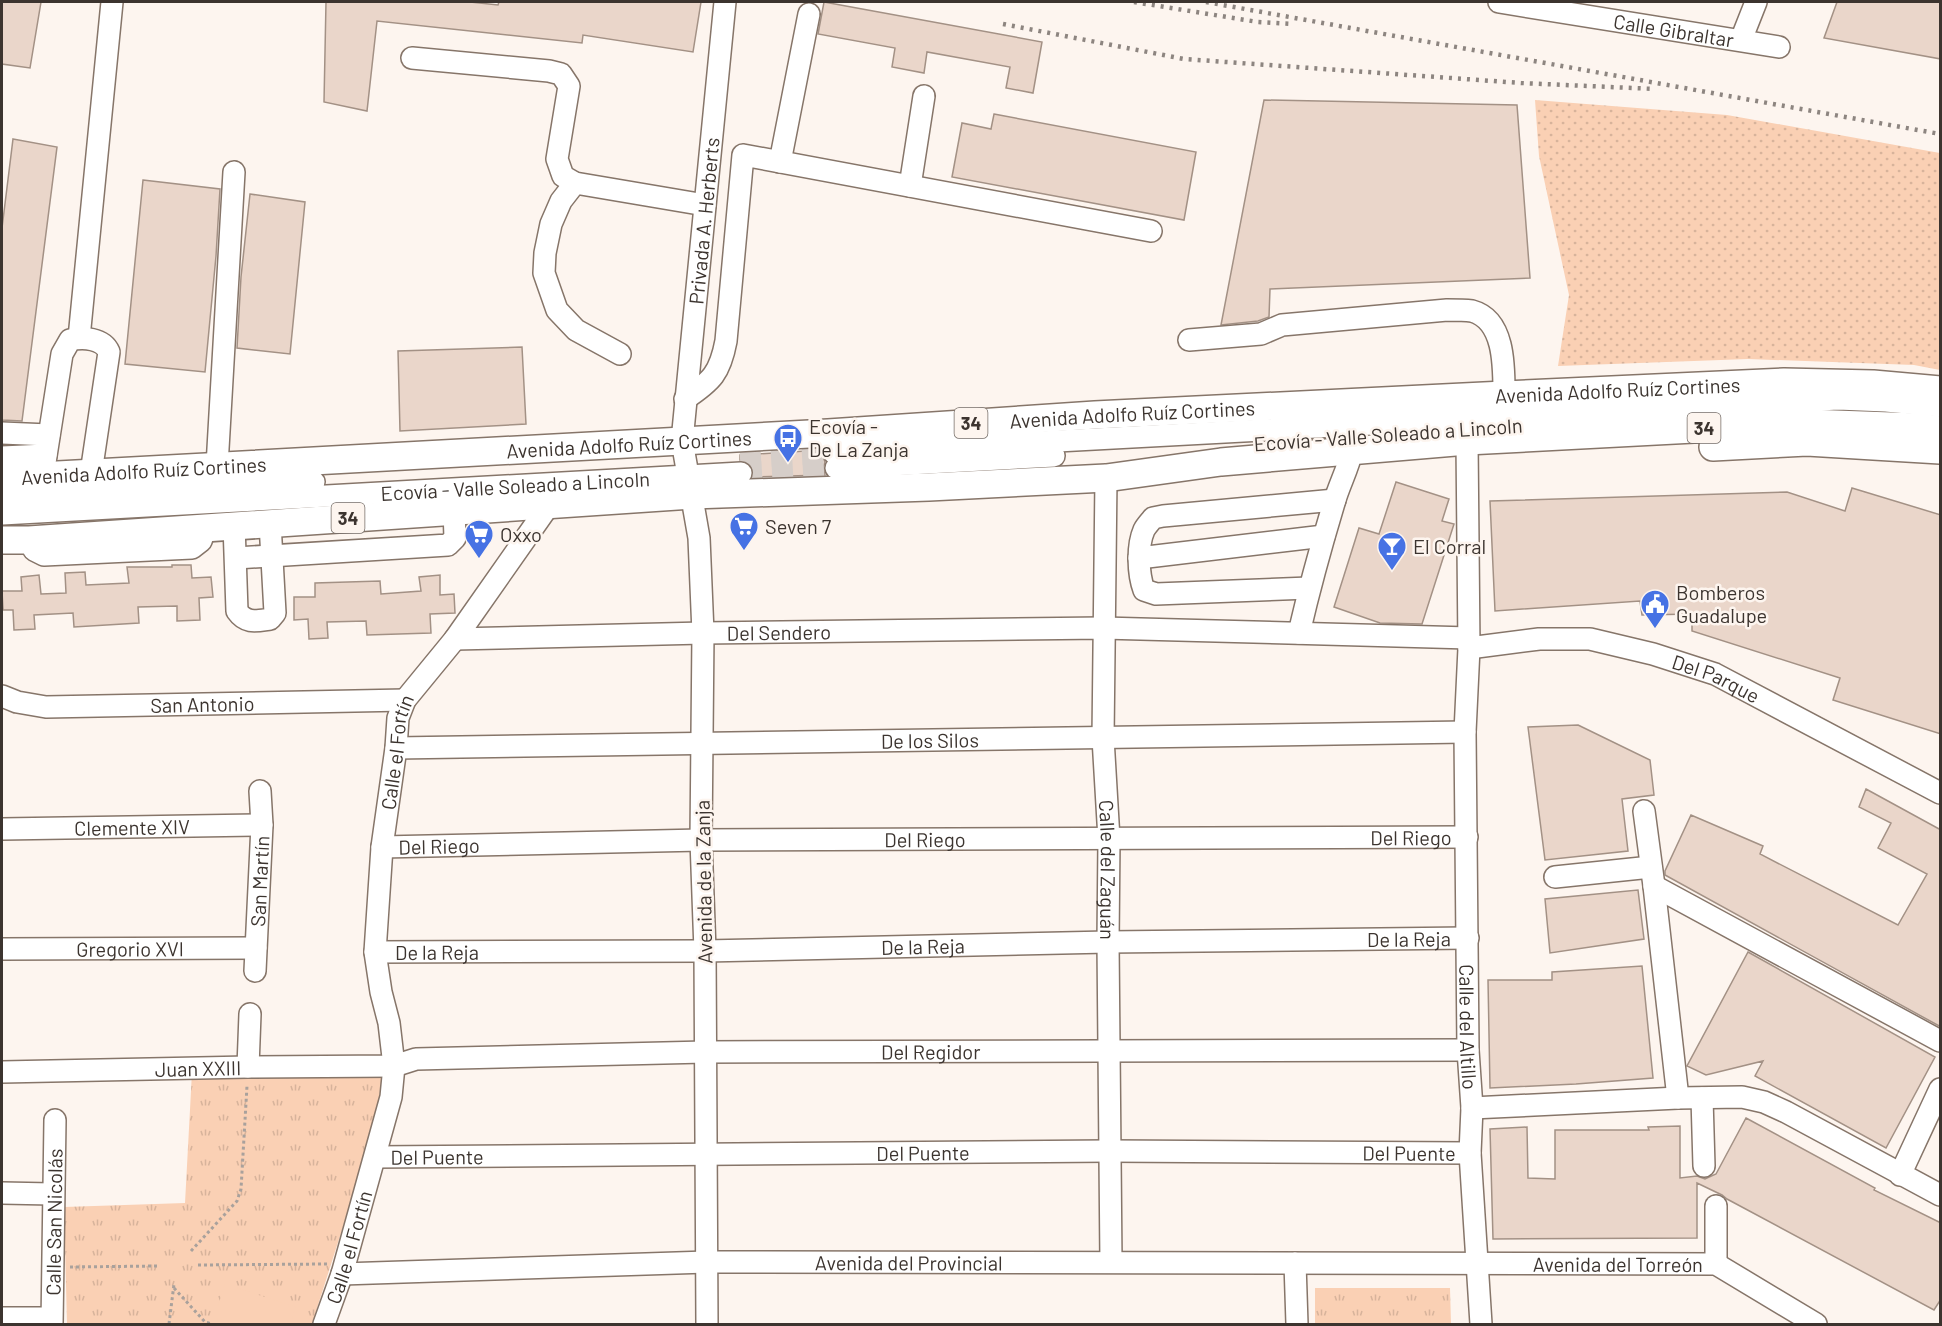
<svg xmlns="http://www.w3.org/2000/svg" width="1942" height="1326" viewBox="0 0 1942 1326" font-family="Barlow,sans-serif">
  <defs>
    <pattern id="grass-dots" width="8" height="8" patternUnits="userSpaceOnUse" patternTransform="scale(1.5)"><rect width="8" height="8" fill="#fad0b4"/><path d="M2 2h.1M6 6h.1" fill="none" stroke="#d7b39b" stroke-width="1.8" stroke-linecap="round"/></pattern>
    <pattern id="park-tufts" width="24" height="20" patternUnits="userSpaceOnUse" patternTransform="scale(1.5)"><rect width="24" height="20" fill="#fad0b4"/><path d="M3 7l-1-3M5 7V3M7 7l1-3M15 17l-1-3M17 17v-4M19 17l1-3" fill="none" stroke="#d7b39b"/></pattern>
  </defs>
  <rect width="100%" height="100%" fill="#fdf5ef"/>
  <!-- grass -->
  <path fill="url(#grass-dots)" d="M1535,100L1727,115L1940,153V370L1914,365L1748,359L1558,366L1569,295L1539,156Z"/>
  <!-- park -->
  <path fill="url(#park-tufts)" d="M192,1072L386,1075L369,1145L312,1324H67L64,1207L185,1203Z
    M1315,1288H1450L1451,1324H1315Z"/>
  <!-- pitch -->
  <path fill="#fad0b4" d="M225,1284L296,1307L290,1324H236L214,1318Z"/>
  <!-- building -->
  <path fill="#ead6ca" stroke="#a39185" stroke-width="1.5" d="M2,2H41L30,68L2,64Z
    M326,2H470L498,5L499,2H701L693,52L583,35L582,43L377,21L367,111L324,102Z
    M824,2L1042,42L1033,93L1006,88L1010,67L927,52L924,73L892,67L895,48L818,34Z
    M1837,2H1941V59L1824,38Z
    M1264,100L1517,105L1530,278L1270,289L1269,317L1258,321L1221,325Z
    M994,114L1196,152L1184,220L952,177L962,123L991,129Z
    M13,139L57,147L22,421L2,420V228Z
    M143,180L220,189L216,256L205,372L125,364Z
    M250,194L305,202L290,354L237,348L241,277Z
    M522,347L526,424L400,431L398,351Z
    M822,450L821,454L825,462L823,468L825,475L753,477L754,472L751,466L746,461L740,460V455Z
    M1396,482L1449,499L1442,521L1454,524L1422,624L1380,623L1334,607L1359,528L1379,534Z
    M1852,488L1941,515V734L1833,700L1840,678L1692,631V614L1642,615L1640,601L1495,611L1490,501L1787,492L1845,511Z
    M172,565H191L192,578L211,577L213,597L199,598L200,620L177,621V606L138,607L139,623L74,627L73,613L34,615L35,629L14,630L13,610H3L2,591H22L21,577L39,575L41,594L66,593L65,573L85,572L86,585L129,583L127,567H172Z
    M440,575V595L454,594L455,613L430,614L431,633L367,635L366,621L327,622L328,638L309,639L308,619L294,620V597H315V583L380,581L381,594L421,591L419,577Z
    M1578,725L1650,760L1654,795L1622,799L1628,851L1545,860L1528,727Z
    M1866,789L1941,830V1027L1665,875V871L1691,815L1763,846L1760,854L1898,925L1927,874L1878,848L1891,823L1859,807Z
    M1638,890L1644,939L1550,953L1545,899Z
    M1748,952L1935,1057L1886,1148L1755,1076L1763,1061L1706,1075L1687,1066Z
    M1642,966L1653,1078L1576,1084L1490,1088L1488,980H1552V972Z
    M1746,1118L1875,1188L1874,1190L1941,1223V1299L1934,1310L1727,1199L1722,1195L1697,1183V1238L1493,1239L1490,1129L1527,1127L1528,1178L1555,1179V1130H1649L1648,1127L1680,1126V1178L1697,1176L1705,1179L1716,1174Z"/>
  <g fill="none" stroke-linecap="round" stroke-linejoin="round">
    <!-- minor-tunnel -->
    <path stroke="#d6cec9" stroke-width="21" stroke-dasharray="21 10" stroke-linecap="butt" d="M740,458L834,453
      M741,473L836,468"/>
    <!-- minor casing -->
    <g stroke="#867569" stroke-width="24">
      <g id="minor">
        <path id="s1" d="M1499,2L1779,47"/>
        <path d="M1741,40L1756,2"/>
        <path d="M412,58L549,71L561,74L569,86L557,159L563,176L575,183L705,205"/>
        <path d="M780,162L809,14"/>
        <path d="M575,183L561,201L551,224L545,253L544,273L557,310L576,330L620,354"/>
        <path d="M910,186L924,96"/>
        <path d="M79,338L112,2"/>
        <path d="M1189,340L1261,334L1282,325L1447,310C1455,310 1464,310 1472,311C1505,320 1504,367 1504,395"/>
        <path d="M685,399C712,381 720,373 726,341L743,155L1151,231"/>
        <path d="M2,433L49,435"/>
        <path id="s2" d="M1467,441L1469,648L1465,732L1468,1050L1472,1108L1470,1153L1481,1324"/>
        <path d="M834,453L1838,399L1886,401L1940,406"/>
        <path d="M2,457L46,455"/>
        <path d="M217,466L234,172"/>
        <path d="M836,468L1054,456"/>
        <path d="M43,475L62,354L70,340C83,337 103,338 109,352L91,473"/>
        <path id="s3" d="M1106,478L1103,738L1109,839L1108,942L1111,1262"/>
        <path d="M2,499L314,482"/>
        <path id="s4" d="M2,514L741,473"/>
        <path d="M234,525L237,611C246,624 256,621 270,619L275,613L270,523"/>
        <path d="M29,540L34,550L44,555L192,548L201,541L206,527"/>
        <path d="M236,558L448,545L455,538L454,510"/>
        <path d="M1139,558L1324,536"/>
        <path d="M1309,588L1156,594L1144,590C1138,574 1137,546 1144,530C1146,526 1150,522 1153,518L1163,516L1335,500"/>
        <path d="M1299,633C1309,590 1321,546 1334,503C1339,485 1348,469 1352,451"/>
        <path id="s5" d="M455,639L703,633L1103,628L1469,638"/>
        <path id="s6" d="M1469,648L1539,639H1590L1653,654L1715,674L1940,793"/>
        <path id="s7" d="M2,696L17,702L46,707L405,700"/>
        <path id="s8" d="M396,748L1465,732"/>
        <path d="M1644,811L1654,886L1678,1098"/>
        <path id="s9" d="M2,829L262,825"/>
        <path id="s10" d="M382,847L701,840L1467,837"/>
        <path d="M1555,877L1651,867"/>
        <path d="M1654,886L1940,1041"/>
        <path id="s11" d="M2,949L256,948"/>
        <path id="s12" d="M375,952L705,951L1108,942L1468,938"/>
        <path id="s13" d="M255,971L262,825L260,791"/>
        <path d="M248,1067L250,1014"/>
        <path id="s14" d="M2,1072L248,1067L394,1066L416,1059L705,1052L1468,1050"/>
        <path d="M1702,1098L1704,1166"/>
        <path d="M1472,1108L1678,1098L1742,1097L1764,1102L1786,1112L1940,1195"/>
        <path id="s15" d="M375,1157L1109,1151L1470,1153"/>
        <path d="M1900,1175L1940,1089"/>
        <path d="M2,1193L52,1194"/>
        <path d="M1295,1263L1297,1324"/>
        <path d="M1716,1264V1206"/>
        <path id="s16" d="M342,1274L707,1262L1716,1264L1816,1324"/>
        <path d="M2,1318H51"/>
        <path id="s17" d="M52,1324L55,1120"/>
        <path id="s18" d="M324,1324L342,1274L391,1097L394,1066L389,1023L381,992L375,952L382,847L396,748L398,718L405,700L455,639L549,505"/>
        <path id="s19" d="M707,1324L705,951L701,840L703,633L699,538L682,441L725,2"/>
      </g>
    </g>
    <!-- major casing -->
    <g stroke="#867569" stroke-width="30">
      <g id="major">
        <path d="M1713,447L1807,442L1940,450"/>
        <path id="s20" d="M2,478L828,433L1095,415L1504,395L1784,382L1873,384L1940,390"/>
        <path d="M2,540H29L692,495L929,487L1106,478L1221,462L1467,441L1807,423L1918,427L1940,430"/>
      </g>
    </g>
    <!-- path -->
    <path stroke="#a9a19c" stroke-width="3" stroke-dasharray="3 3" stroke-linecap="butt" d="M191,1251L237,1201L241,1189L247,1086
      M198,1265L327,1264
      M70,1267L158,1266
      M174,1288L205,1322L212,1324
      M169,1324L174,1284"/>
    <!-- minor -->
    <use href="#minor" stroke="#fff" stroke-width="21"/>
    <!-- major -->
    <use href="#major" stroke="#fff" stroke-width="27"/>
    <!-- rail -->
    <path stroke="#8d8580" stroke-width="4.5" stroke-dasharray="3 6" stroke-linecap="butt" d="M1134,2L1258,22L1292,24
      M1206,2L1940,134
      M1003,24L1184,59L1521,83L1655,89"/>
  </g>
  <!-- icons -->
  <defs>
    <g id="bus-pin" transform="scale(1.5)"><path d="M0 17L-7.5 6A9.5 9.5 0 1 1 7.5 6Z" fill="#4672e4" stroke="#fdf5ef"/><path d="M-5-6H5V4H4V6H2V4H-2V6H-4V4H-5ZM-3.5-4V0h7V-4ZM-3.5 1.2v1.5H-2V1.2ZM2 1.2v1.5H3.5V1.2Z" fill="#fff"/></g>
    <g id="supermarket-pin" transform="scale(1.5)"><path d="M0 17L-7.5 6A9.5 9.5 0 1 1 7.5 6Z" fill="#4672e4" stroke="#fdf5ef"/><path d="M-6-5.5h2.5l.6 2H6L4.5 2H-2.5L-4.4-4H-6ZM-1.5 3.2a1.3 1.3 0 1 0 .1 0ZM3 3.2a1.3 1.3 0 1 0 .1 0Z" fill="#fff"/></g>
    <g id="bar-pin" transform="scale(1.5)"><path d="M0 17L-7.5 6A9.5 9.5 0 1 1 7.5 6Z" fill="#4672e4" stroke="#fdf5ef"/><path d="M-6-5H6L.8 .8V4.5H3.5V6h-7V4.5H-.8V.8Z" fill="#fff"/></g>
    <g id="civic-pin" transform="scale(1.5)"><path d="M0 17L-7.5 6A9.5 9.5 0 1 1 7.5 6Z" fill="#4672e4" stroke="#fdf5ef"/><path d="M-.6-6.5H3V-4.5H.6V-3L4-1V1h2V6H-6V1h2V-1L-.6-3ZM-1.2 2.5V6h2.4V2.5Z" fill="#fff"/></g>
  </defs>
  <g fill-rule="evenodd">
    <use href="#bus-pin" x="788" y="438"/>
    <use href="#supermarket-pin" x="744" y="526"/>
    <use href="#supermarket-pin" x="479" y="534"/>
    <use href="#bar-pin" x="1392" y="546"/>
    <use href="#civic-pin" x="1655" y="604"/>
  </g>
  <g text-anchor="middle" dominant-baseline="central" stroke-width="5" stroke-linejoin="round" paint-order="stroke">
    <!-- shield labels -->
    <g fill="#fdf5ef" stroke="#766e69" stroke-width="1.5">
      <rect x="954.5" y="408" width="33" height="30" rx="4.5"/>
      <rect x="1687.5" y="413" width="33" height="30" rx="4.5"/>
      <rect x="331.5" y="503" width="33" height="30" rx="4.5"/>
    </g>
    <g font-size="18" font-weight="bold" fill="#3c342f">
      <text x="971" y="423">34</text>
      <text x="1704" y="428">34</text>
      <text x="348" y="518">34</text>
    </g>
    <!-- street labels -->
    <g font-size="20" fill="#3c342f" stroke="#fdf5ef">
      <text stroke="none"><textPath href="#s1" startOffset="177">Calle Gibraltar</textPath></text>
      <text stroke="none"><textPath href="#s19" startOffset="1106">Privada A. Herberts</textPath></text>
      <text stroke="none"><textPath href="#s20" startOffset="1618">Avenida Adolfo Ruíz Cortines</textPath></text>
      <text stroke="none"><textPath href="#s20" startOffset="1132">Avenida Adolfo Ruíz Cortines</textPath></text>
      <text transform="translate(1388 434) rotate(-4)">Ecovía - Valle Soleado a Lincoln</text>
      <text stroke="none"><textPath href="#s20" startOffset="628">Avenida Adolfo Ruíz Cortines</textPath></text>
      <text stroke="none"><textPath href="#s20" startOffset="142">Avenida Adolfo Ruíz Cortines</textPath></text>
      <text stroke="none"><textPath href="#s4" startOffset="514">Ecovía - Valle Soleado a Lincoln</textPath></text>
      <text stroke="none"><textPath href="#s5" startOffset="324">Del Sendero</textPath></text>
      <text stroke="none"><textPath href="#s6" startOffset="254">Del Parque</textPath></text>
      <text stroke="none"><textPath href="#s7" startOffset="202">San Antonio</textPath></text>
      <text stroke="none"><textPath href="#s8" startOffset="534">De los Silos</textPath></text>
      <text stroke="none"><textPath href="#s18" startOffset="585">Calle el Fortín</textPath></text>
      <text stroke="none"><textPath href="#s9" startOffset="130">Clemente XIV</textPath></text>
      <text stroke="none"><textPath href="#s10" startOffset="1029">Del Riego</textPath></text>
      <text stroke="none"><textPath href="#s10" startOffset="543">Del Riego</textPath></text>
      <text stroke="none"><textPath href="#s10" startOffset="57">Del Riego</textPath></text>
      <text stroke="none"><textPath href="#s3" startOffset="392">Calle del Zaguán</textPath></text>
      <text stroke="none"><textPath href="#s13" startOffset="90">San Martín</textPath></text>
      <text transform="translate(703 882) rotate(-91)">Avenida de la Zanja</text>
      <text stroke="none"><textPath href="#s12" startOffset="1034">De la Reja</textPath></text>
      <text stroke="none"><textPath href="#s12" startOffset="548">De la Reja</textPath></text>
      <text stroke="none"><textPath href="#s11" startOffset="128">Gregorio XVI</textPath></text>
      <text stroke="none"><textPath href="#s12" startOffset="62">De la Reja</textPath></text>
      <text stroke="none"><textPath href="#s2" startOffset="586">Calle del Altillo</textPath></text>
      <text stroke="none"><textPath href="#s14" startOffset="930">Del Regidor</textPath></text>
      <text stroke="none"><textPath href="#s14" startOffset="196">Juan XXIII</textPath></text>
      <text stroke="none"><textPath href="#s15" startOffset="1034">Del Puente</textPath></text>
      <text stroke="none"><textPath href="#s15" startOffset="548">Del Puente</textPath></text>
      <text stroke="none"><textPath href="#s15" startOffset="62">Del Puente</textPath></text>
      <text stroke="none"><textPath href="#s17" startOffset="102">Calle San Nicolás</textPath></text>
      <text stroke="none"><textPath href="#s18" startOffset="81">Calle el Fortín</textPath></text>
      <text stroke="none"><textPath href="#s16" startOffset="567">Avenida del Provincial</textPath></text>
      <text stroke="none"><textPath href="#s16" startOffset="1276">Avenida del Torreón</textPath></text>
    </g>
    <!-- poi labels -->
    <g font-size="20" fill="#3c342f" stroke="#fdf5ef" text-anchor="start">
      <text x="809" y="426">Ecovía -<tspan x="809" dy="23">De La Zanja</tspan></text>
      <text x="765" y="526">Seven 7</text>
      <text x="500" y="534">Oxxo</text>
      <text x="1413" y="546">El Corral</text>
      <text x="1676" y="592">Bomberos<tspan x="1676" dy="23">Guadalupe</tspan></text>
    </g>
  </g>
  <!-- border -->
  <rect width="1942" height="1326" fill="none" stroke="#3c342f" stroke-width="6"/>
</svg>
